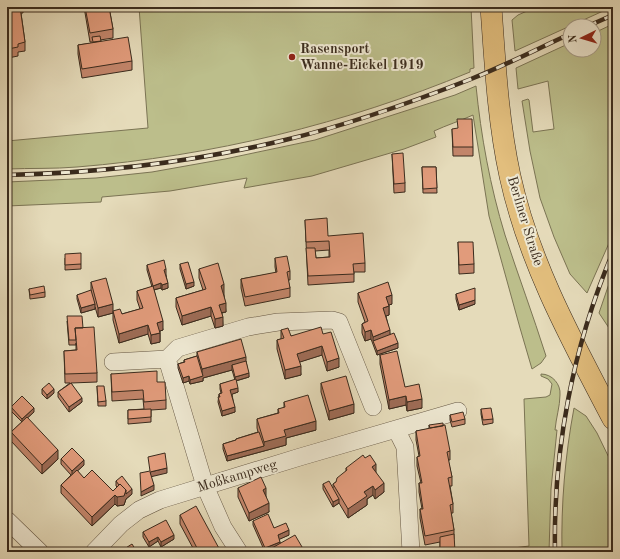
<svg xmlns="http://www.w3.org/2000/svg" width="620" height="559" viewBox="0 0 620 559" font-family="'Old Standard TT',serif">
  <rect width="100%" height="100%" fill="#e5dbba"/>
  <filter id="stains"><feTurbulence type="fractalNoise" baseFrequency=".005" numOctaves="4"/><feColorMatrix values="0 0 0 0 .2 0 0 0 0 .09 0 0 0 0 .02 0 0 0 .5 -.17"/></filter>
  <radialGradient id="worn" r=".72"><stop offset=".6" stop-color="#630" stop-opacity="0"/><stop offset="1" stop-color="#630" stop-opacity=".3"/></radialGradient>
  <!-- green -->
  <path fill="#bcbe8b" stroke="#7b7454" d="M139,7H471L474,68L470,69V72C345,124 212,156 77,167C54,169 30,168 7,169V141L148,128Z
    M536,7H612L515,51L512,20L518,15Z
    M613,24V234L587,293L570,274L554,237L540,198L530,151L522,101L528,99L529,100L533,132L554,129L548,81L518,89L516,68L570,43V50H594V33Z
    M476,86C481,136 490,186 505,235C518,275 533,315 546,356L541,363L532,369L520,328L489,216L473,115C460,121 447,125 434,131L436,137L404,149L312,176L244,188L247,178L170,191L102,197L101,202L7,206V182L96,178L152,172L225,159L315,140L455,95Z
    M613,272V334L599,313Z
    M541,374C552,374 561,384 560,395C560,406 556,418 555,430H557L551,489L549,552H484L529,546L524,399L546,397L550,395L552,384L548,379L541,376Z
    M574,408L586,416L597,433L613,466V552H562C561,504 565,456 574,408Z"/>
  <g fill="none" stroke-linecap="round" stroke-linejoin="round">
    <!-- minor casing -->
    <g stroke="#655744" stroke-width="18">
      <path id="minor" d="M167,359L178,348L248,327L278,322L332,320L339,322L373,407
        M113,362L167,359L205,486L223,527L239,552
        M396,429L405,447L411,552
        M7,520L40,552
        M94,552L121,524L139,510L160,500L300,457L458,411"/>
    </g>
    <!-- major casing -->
    <g stroke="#3a2b1d" stroke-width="22">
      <path id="major" d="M491,7C495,63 498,121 510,176C529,263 572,341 613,419"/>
    </g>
    <!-- minor -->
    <use href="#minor" stroke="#eee8d2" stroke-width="17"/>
    <!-- major -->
    <use href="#major" stroke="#e2be7d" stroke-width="21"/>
    <!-- rail casing -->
    <g stroke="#3a2b1d" stroke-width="4.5">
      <path id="rail" d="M588,26L613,15
        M7,175C100,173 194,162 285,140C348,125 410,103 471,79C504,66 537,49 570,34
        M555,552C553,450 573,346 613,252"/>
    </g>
    <!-- rail -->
    <use href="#rail" stroke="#eee8d2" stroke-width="3" stroke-dasharray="9" stroke-linecap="butt"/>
  </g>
  <!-- wall -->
  <path fill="#c2856a" stroke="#3a2b1d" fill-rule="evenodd" d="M7,7H23V13H21L25,42V51L18,52V56L8,58L7,51Z
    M84,7H109L113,29V38L100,40L101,41L132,61V70L82,78L78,54V45L93,43L92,42H90Z
    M452,129L473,147V156H453Z
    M392,154L405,183V192L394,193Z
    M422,167H436L437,193H423Z
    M305,220L328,236L365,263V272H354V282L308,285ZM329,250V257L316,258L315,251Z
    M458,242L474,264V273L459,274Z
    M65,258L81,264V269L65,270Z
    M275,258L290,271V280H288L290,288V297L245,306L241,288V279L276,273L275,267Z
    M180,264L194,286L186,289L180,269Z
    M147,265L166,269V274L168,288L162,290L161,288L154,290L163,330L160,331V342L151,344L148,334L119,343L113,320V311L122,314L140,309L137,300V291L152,287L147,270Z
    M199,269L224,293V294L226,312L222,313L223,326L215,328L211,316L182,325L176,307V298L203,290L199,278Z
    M91,282L113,313L98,317L95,307V309L81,313L77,299V295L91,291Z
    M29,289L45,292V297L30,299Z
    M358,293L392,304L389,305V315L386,316L390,334L398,348L377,355L371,339L365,341L362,333V324L365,322L358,302Z
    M456,294L475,304L459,310L456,299Z
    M67,321L83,328L97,373V382L71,383L82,402L69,412L58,397V392L70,383H65L64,351L76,350V343V345H69Z
    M281,330L291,336L323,334L339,367L327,371L322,355L299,362L301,375L285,379L277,349V340L281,339Z
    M197,352L246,361L249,377L236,381L238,392L232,394L235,412L222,416L218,402L219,394L221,393L220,389V384L235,380L232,370L203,378V381L190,384L189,381L183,383L178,368V364L184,362V360L197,356Z
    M380,355L405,387L422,408L407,411L406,405L389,409L380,364Z
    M111,374L157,382L166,400V409L151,410V422L128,424V410L144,409L143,399L112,401Z
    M321,383L354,413L329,420L321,392Z
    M97,386L106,401V406H98Z
    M42,389L54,393L47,399L42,394Z
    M284,402L316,430L286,438V445L227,461L223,449V444L236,440V439L258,432L257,428V419L278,413V409L284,408Z
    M11,407L34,412L27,418L58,459L42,474L11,441V432L22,422L11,411Z
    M481,409L493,419V423L483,425L481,414Z
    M450,415L465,419V424L452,427L450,420Z
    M429,425L450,451V460H448L452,477V486H450L453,504V513H451L454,530V539L440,550V542L425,545L420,518V509H422L419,492V483H421L417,466V457L419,456L416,440V431L429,429Z
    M61,459L84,465L77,471L84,478L113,491L117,487L116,486V481L132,494L126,499L124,505L117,506L115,504L92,526L61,493V485L71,475L61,464Z
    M346,468L376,473L384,492L375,499L373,495L367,499V505L348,518L339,503L333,507L323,489V484L333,488V484L336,482L346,471Z
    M238,488L266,497L269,512L249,521L238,497Z
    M180,515L221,552L194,550L180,524Z
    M253,521L274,528L289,535L279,539L280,543L305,552H272V550L268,552H265L253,525Z
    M143,532L174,539L161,547L158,541L149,547L143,537Z"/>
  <!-- shaded-wall -->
  <path fill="#9e6c56" stroke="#3a2b1d" d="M194,282V286L186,289V284Z
    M161,283V288L153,290V286Z
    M168,283V288L162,290V285Z
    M224,284V293L221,295V286Z
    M392,295V304L386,306V297Z
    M475,300V304L459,310V305Z
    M226,303V312L219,313V305Z
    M95,304V309L81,313V308Z
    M113,304V313L98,317V308Z
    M389,306V315L383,317V308Z
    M211,307V316L182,325V316Z
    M223,317V326L215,328V319Z
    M163,321V330L157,332V323Z
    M148,325V334L119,343V334Z
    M371,330V339L365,341V332Z
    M390,330V339L373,341V337Z
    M160,333V342L151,344V335Z
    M398,343V348L377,355V351Z
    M322,346V355L297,363V354Z
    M246,357V366L232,365V370L203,378V381L190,384V380L202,376V369Z
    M339,358V367L327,371V362Z
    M301,366V375L285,379V370Z
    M249,373V377L235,381V377Z
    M189,376V381L183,383V378Z
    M238,388V392L230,395V390Z
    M54,389V393L47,399V395Z
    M406,396V405L389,409V400Z
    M8,398V407L7,408V399Z
    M82,398V402L69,412V407Z
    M422,399V408L407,411V402Z
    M354,404V413L329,420V411Z
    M235,407V412L222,416V411Z
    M34,408V412L22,423V419Z
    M316,421V430L286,438V445L227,461V456L264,446V442L284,430Z
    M58,450V459L42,474V465Z
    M84,460V465L72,476V471Z
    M376,464V473L372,467Z
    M167,468V473L150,477V472Z
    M384,483V492L375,499V490Z
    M154,485V490L141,496V492Z
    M373,486V495L367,499V505L348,518V509L364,492Z
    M266,488V497L263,490Z
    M132,489V494L126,499L124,505L117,506V497L126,490Z
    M115,495V504L92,526V517Z
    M339,499V503L333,507V502Z
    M269,503V512L249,521V513Z
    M289,530V535L278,540V535Z
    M174,535V539L161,547V542Z
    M158,537V541L149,547V542Z
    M280,542V546L272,548V550L268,552H265V548Z"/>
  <!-- building -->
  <path fill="#e19b7b" stroke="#3a2b1d" d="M7,7H20L25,42L18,44V47L8,49L7,42Z
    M85,7H109L113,29L90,33Z
    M100,36L101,41L93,42L92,37Z
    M128,37L132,61L82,69L78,45Z
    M457,119H472L473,147H453L452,129L458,128Z
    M403,153L405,183L394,184L392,154Z
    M422,167H436L437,188L423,189Z
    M327,218L328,236L363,233L365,263L353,264L354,274L308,276L306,248H315L316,258L330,257L329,241L306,242L305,220Z
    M458,242H473L474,264L459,265Z
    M81,253V264L65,265V254Z
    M287,256L290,271L287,272L290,288L245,297L241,279L277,272L275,258Z
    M164,260L166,269L164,270L168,283L162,285L161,283L153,286L147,265Z
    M188,262L194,282L186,284L180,264Z
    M218,263L224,284L221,286L226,303L219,305L223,317L215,319L211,307L182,316L176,298L206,289L199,269Z
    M106,278L113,304L98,308L91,282Z
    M388,282L392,295L386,297L389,306L383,308L390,330L373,337L371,330L365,332L362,324L368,321L358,293Z
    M44,286L45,292L30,295L29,289Z
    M153,286L163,321L157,323L160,333L151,335L148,325L119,334L113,311L120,309L122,314L143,308L137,291Z
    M475,288V300L459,305L456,294Z
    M91,290L95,304L81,308L77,295Z
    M67,316H82L83,328H75L76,340H69Z
    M94,327L97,373L65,374L64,351L77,350L75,328Z
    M321,327L323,334L331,332L339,358L327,362L322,346L297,354L301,366L285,370L277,340L284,338L281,330L288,328L291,336Z
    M394,333L398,343L377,351L373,341Z
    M241,339L246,357L202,369L197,352Z
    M397,351L405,387L419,384L422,399L407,402L406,396L389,400L380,355Z
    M197,356L203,376L190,380L189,376L183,378L178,364L185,362L184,360Z
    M246,361L249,373L235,377L232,365Z
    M157,371V382H165L166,400L144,402L143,390L112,392L111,374Z
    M346,376L354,404L329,411L321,383Z
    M236,379L238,388L230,390L235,407L222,411L218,397H220L219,394L222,393L220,384Z
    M49,383L54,389L47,395L42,389Z
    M71,383L82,398L69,407L58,392Z
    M97,386H104L106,401L98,402Z
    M308,395L316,421L284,430L286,436L264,442L257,419L279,413L278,409L285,407L284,402Z
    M22,396L34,408L22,419L11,407Z
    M491,408L493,419L483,420L481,409Z
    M151,409V417L128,419V410Z
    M463,412L465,419L452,422L450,415Z
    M27,417L58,450L42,465L11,432Z
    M443,423V426L430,428L429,425Z
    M445,425L450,451L447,452L452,477L448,478L453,504L450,505L454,530L425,536L420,509H423L419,483H422L417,457L420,456L416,431Z
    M259,432L264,446L227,456L223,444L236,440V439Z
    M72,448L84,460L72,471L61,459Z
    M165,453L167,468L150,472L154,485L141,492L140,473L150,471L148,457Z
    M363,455L365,458L370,455L376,464L372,467L384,483L375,490L373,486L364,492L367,496L348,509L333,484L336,482L337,478L347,470L346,468Z
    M77,470L84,478L92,470L113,491L120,484L126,490L124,496L117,497L115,495L92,517L61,485Z
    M122,476L132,489L126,494V490L120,484L119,485L116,481Z
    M261,477L266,488L263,490L269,503L249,513L238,488Z
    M329,481L339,499L333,502L323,484Z
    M196,506L221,552H191L197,548L180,515Z
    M268,514L274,528L286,523L289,530L278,535L280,542L265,548L253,521Z
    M166,520L174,535L161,542L158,537L149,542L143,532Z
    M454,534L455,552H435L440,549V537Z
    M295,535L305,552H274L272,548Z
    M132,544L137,552H121V551Z
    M7,548L10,552H7Z
    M311,550L313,552H307Z"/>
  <!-- markers -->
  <circle fill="#8f2418" stroke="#eee8d2" stroke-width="1.5" cx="292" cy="57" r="4"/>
  <g text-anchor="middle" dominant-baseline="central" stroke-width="4" stroke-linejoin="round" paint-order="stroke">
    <!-- poi labels -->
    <g font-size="14" font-weight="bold" fill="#3a2b1d" stroke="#eee8d2" text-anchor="start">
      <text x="300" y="49">Rasensport<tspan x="300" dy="16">Wanne-Eickel 1919</tspan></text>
    </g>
    <!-- street labels -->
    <g font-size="14" fill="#3a2b1d" stroke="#eee8d2">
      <text transform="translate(525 221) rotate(73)">Berliner Straße</text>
      <text transform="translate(237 476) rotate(-17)">Moßkampweg</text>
    </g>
  </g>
  <!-- margin -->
  <rect width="620" height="559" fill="none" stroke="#e5dbba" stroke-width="24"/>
  <rect x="8" y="8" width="604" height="543" fill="none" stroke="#3a2b1d" stroke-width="2"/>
  <rect x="12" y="12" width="596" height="535" fill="none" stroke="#3a2b1d"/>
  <!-- north arrow -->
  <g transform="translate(582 38) rotate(265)"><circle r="19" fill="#eee8d2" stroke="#a69c8a"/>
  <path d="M0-3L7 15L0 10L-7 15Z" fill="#8f2418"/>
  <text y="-6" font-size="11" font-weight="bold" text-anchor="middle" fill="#3a2b1d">N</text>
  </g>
  <rect width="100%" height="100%" filter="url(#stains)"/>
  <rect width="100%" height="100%" fill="url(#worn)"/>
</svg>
